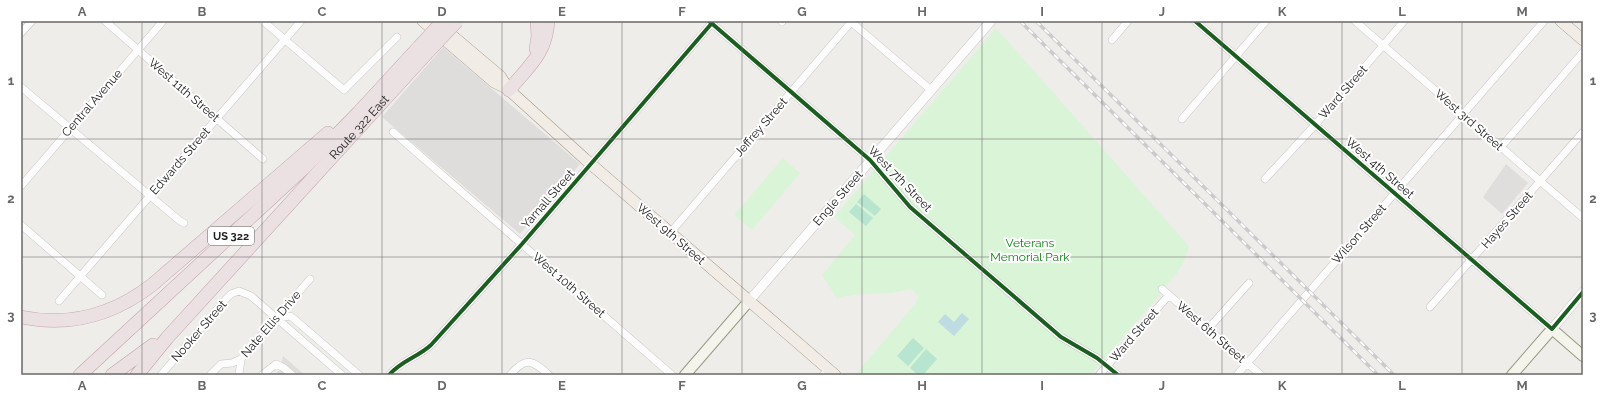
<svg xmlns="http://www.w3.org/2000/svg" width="1604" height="396" viewBox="0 0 1604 396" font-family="Raleway,sans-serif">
  <rect width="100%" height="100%" fill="#efedea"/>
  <!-- residential -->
  <path fill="#dedddb" d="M443,47L580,164L520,234L382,117Z"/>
  <!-- park -->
  <path fill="#daf4d8" d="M996,28L1189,246L1185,259L1177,273L1158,297L1091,375H855L915,304L918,298L915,292L910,289C886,297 861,290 837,299L822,275L855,235L834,217Z
    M783,158L800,173L752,230L734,215Z"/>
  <!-- pitch -->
  <path fill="#b7e5d0" d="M864,194L881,209L875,216L857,202Z
    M856,204L873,218L866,226L849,212Z
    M913,338L924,348L908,366L897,356Z
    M926,349L937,359L923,375H918L910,368Z"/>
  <!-- parking -->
  <path fill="#dfdedd" d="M1506,164L1528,183L1502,214L1483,197Z
    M283,356L305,375H280L276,372L285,368L281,365Z"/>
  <!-- water -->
  <path fill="#bfdce2" d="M962,313L969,319L954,336L938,322L945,314L954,322Z"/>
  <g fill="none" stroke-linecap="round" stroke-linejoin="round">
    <!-- minor casing -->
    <g stroke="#c6c5c4" stroke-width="8">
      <path id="minor" d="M105,21L263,159
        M263,21L344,90L397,37
        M709,21L870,160L910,207L1061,337L1097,358L1118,375
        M781,21L782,22
        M850,21L931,90
        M1195,21L1552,329
        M1355,21L1583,218
        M21,33L32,21
        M1112,40L1128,21
        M21,87L180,221L184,223
        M1182,119L1266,21
        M393,132L672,375
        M1501,147L1583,52
        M1265,179L1315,125L1404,21
        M21,186L163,21
        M21,225L102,295
        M670,233L852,21
        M1162,289L1261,375
        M59,301L301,21
        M1430,307L1583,132
        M277,318L290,316L293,318L359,375
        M1208,329L1249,283
        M161,375L226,299L231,294L239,291L251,296L342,375
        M210,375L221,364L232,363L241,359L310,279
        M239,375L241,359
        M262,375L276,364L284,368L292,375
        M389,375C401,361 418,357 431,345L522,244L712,23
        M510,375C526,356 532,360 549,375
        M823,375L828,369
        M1099,375L1169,295
        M1237,375L1544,21"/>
    </g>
    <!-- tertiary casing -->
    <g stroke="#c6c5c4" stroke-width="10">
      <path id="tertiary" d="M749,301L991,21
        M1552,329L1583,292"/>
    </g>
    <!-- secondary casing -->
    <g stroke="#999982" stroke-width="12">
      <path id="secondary" d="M685,375L749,301
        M1512,375L1552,329L1583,356"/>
    </g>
    <!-- primary casing -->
    <g stroke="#a69a86" stroke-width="12">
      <path id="primary" d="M423,21L494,82L508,89
        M1561,21L1583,40
        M442,27L500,76L509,90L585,159L835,375"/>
    </g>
    <!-- motorway casing -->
    <g stroke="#c4a2ad" stroke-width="14">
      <g id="motorway">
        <path d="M536,49L538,36L537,21"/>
        <path d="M509,90C529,66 546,54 548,21"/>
        <path d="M21,317C69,327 113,315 152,285L328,133"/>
        <path d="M80,375L305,167L359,112L419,47"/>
        <path d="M112,375L153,345"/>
        <path id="s1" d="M137,375L167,338L426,54"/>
      </g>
    </g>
    <!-- minor -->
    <use href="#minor" stroke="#fdfcfc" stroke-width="7"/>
    <!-- tertiary -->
    <use href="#tertiary" stroke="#fdfcfc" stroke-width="9"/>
    <!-- secondary -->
    <use href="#secondary" stroke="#f4f4ed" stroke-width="10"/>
    <!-- primary -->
    <use href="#primary" stroke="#f2ece7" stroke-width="11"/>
    <!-- motorway -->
    <use href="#motorway" stroke="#ebe0e2" stroke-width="13"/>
    <!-- rail casing -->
    <g stroke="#cbcbcb" stroke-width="3.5">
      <path id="rail" d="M1020,21L1378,375
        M1036,21L1394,375"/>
    </g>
    <!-- rail -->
    <use href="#rail" stroke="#fff" stroke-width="2" stroke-dasharray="6" stroke-linecap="butt"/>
    <!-- motorway-bridge casing -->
    <g stroke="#c4a2ad" stroke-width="14" stroke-linecap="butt">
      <path id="motorway-bridge" d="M419,47L443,21
        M426,54L457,21"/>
    </g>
    <!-- motorway-bridge -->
    <use href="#motorway-bridge" stroke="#ebe0e2" stroke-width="13"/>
    <!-- cycleway casing -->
    <g stroke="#fff" stroke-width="6">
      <path id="cycleway" d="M709,21L870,160L910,207L1061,337L1097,358L1118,375
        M1195,21L1552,329L1583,292
        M389,375C401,361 418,357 431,345L522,244L712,23"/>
    </g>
    <!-- cycleway -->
    <use href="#cycleway" stroke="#1b5e20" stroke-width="4"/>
  </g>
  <!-- grid -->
  <path fill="none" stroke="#696867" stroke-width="1" stroke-opacity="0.55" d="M142,21V375M262,21V375M382,21V375M502,21V375M622,21V375M742,21V375M862,21V375M982,21V375M1102,21V375M1222,21V375M1342,21V375M1462,21V375M21,139H1583M21,257H1583"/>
  <g text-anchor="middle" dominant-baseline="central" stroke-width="4" stroke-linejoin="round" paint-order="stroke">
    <!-- shield labels -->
    <rect fill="#fff" stroke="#646464" stroke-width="1" x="208" y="227" width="46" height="18" rx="3"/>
    <g font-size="11" font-weight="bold" fill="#212121">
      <text x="231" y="236">US 322</text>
    </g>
    <!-- street labels -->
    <g font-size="12" fill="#212121" stroke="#fff">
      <text transform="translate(184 90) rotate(41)">West 11th Street</text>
      <text transform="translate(1343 92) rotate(-49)">Ward Street</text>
      <text transform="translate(92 103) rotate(-49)">Central Avenue</text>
      <text transform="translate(1469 120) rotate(41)">West 3rd Street</text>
      <text stroke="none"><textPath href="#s1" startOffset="333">Route 322 East</textPath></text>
      <text transform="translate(761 127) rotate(-49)">Jeffrey Street</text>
      <text transform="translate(180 161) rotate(-49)">Edwards Street</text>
      <text transform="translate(1380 168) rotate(41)">West 4th Street</text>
      <text transform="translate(900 179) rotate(46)">West 7th Street</text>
      <text transform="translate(838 198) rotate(-49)">Engle Street</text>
      <text transform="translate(548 199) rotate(-49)">Yarnall Street</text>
      <text transform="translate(1507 220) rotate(-49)">Hayes Street</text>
      <text transform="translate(671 234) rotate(41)">West 9th Street</text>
      <text transform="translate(1359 234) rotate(-49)">Wilson Street</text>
      <text transform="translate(569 285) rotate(41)">West 10th Street</text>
      <text transform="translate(271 324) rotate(-49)">Nate Ellis Drive</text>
      <text transform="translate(199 331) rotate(-49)">Nooker Street</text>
      <text transform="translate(1211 332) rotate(41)">West 6th Street</text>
      <text transform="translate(1134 335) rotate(-49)">Ward Street</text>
    </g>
    <!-- park labels -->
    <g font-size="12" fill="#0e8113" stroke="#fff">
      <text x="1030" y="243">Veterans<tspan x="1030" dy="14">Memorial Park</tspan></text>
    </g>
  </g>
  <!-- border -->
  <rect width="1604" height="396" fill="none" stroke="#ffffff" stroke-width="44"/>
  <rect x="22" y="22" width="1560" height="352" fill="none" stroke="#696867" stroke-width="1.5"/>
  <g font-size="13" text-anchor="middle" font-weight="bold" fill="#696867">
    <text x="82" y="16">A</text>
    <text x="202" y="16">B</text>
    <text x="322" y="16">C</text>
    <text x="442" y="16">D</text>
    <text x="562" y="16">E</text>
    <text x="682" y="16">F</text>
    <text x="802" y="16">G</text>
    <text x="922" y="16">H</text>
    <text x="1042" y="16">I</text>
    <text x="1162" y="16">J</text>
    <text x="1282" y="16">K</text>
    <text x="1402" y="16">L</text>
    <text x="1522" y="16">M</text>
    <text x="11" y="85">1</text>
    <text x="1593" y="85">1</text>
    <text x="11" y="203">2</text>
    <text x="1593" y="203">2</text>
    <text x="11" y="320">3</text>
    <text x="1593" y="320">3</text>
    <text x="82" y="390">A</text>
    <text x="202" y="390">B</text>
    <text x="322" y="390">C</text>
    <text x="442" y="390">D</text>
    <text x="562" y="390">E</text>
    <text x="682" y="390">F</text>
    <text x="802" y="390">G</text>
    <text x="922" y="390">H</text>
    <text x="1042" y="390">I</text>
    <text x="1162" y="390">J</text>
    <text x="1282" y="390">K</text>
    <text x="1402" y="390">L</text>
    <text x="1522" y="390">M</text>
  </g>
</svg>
